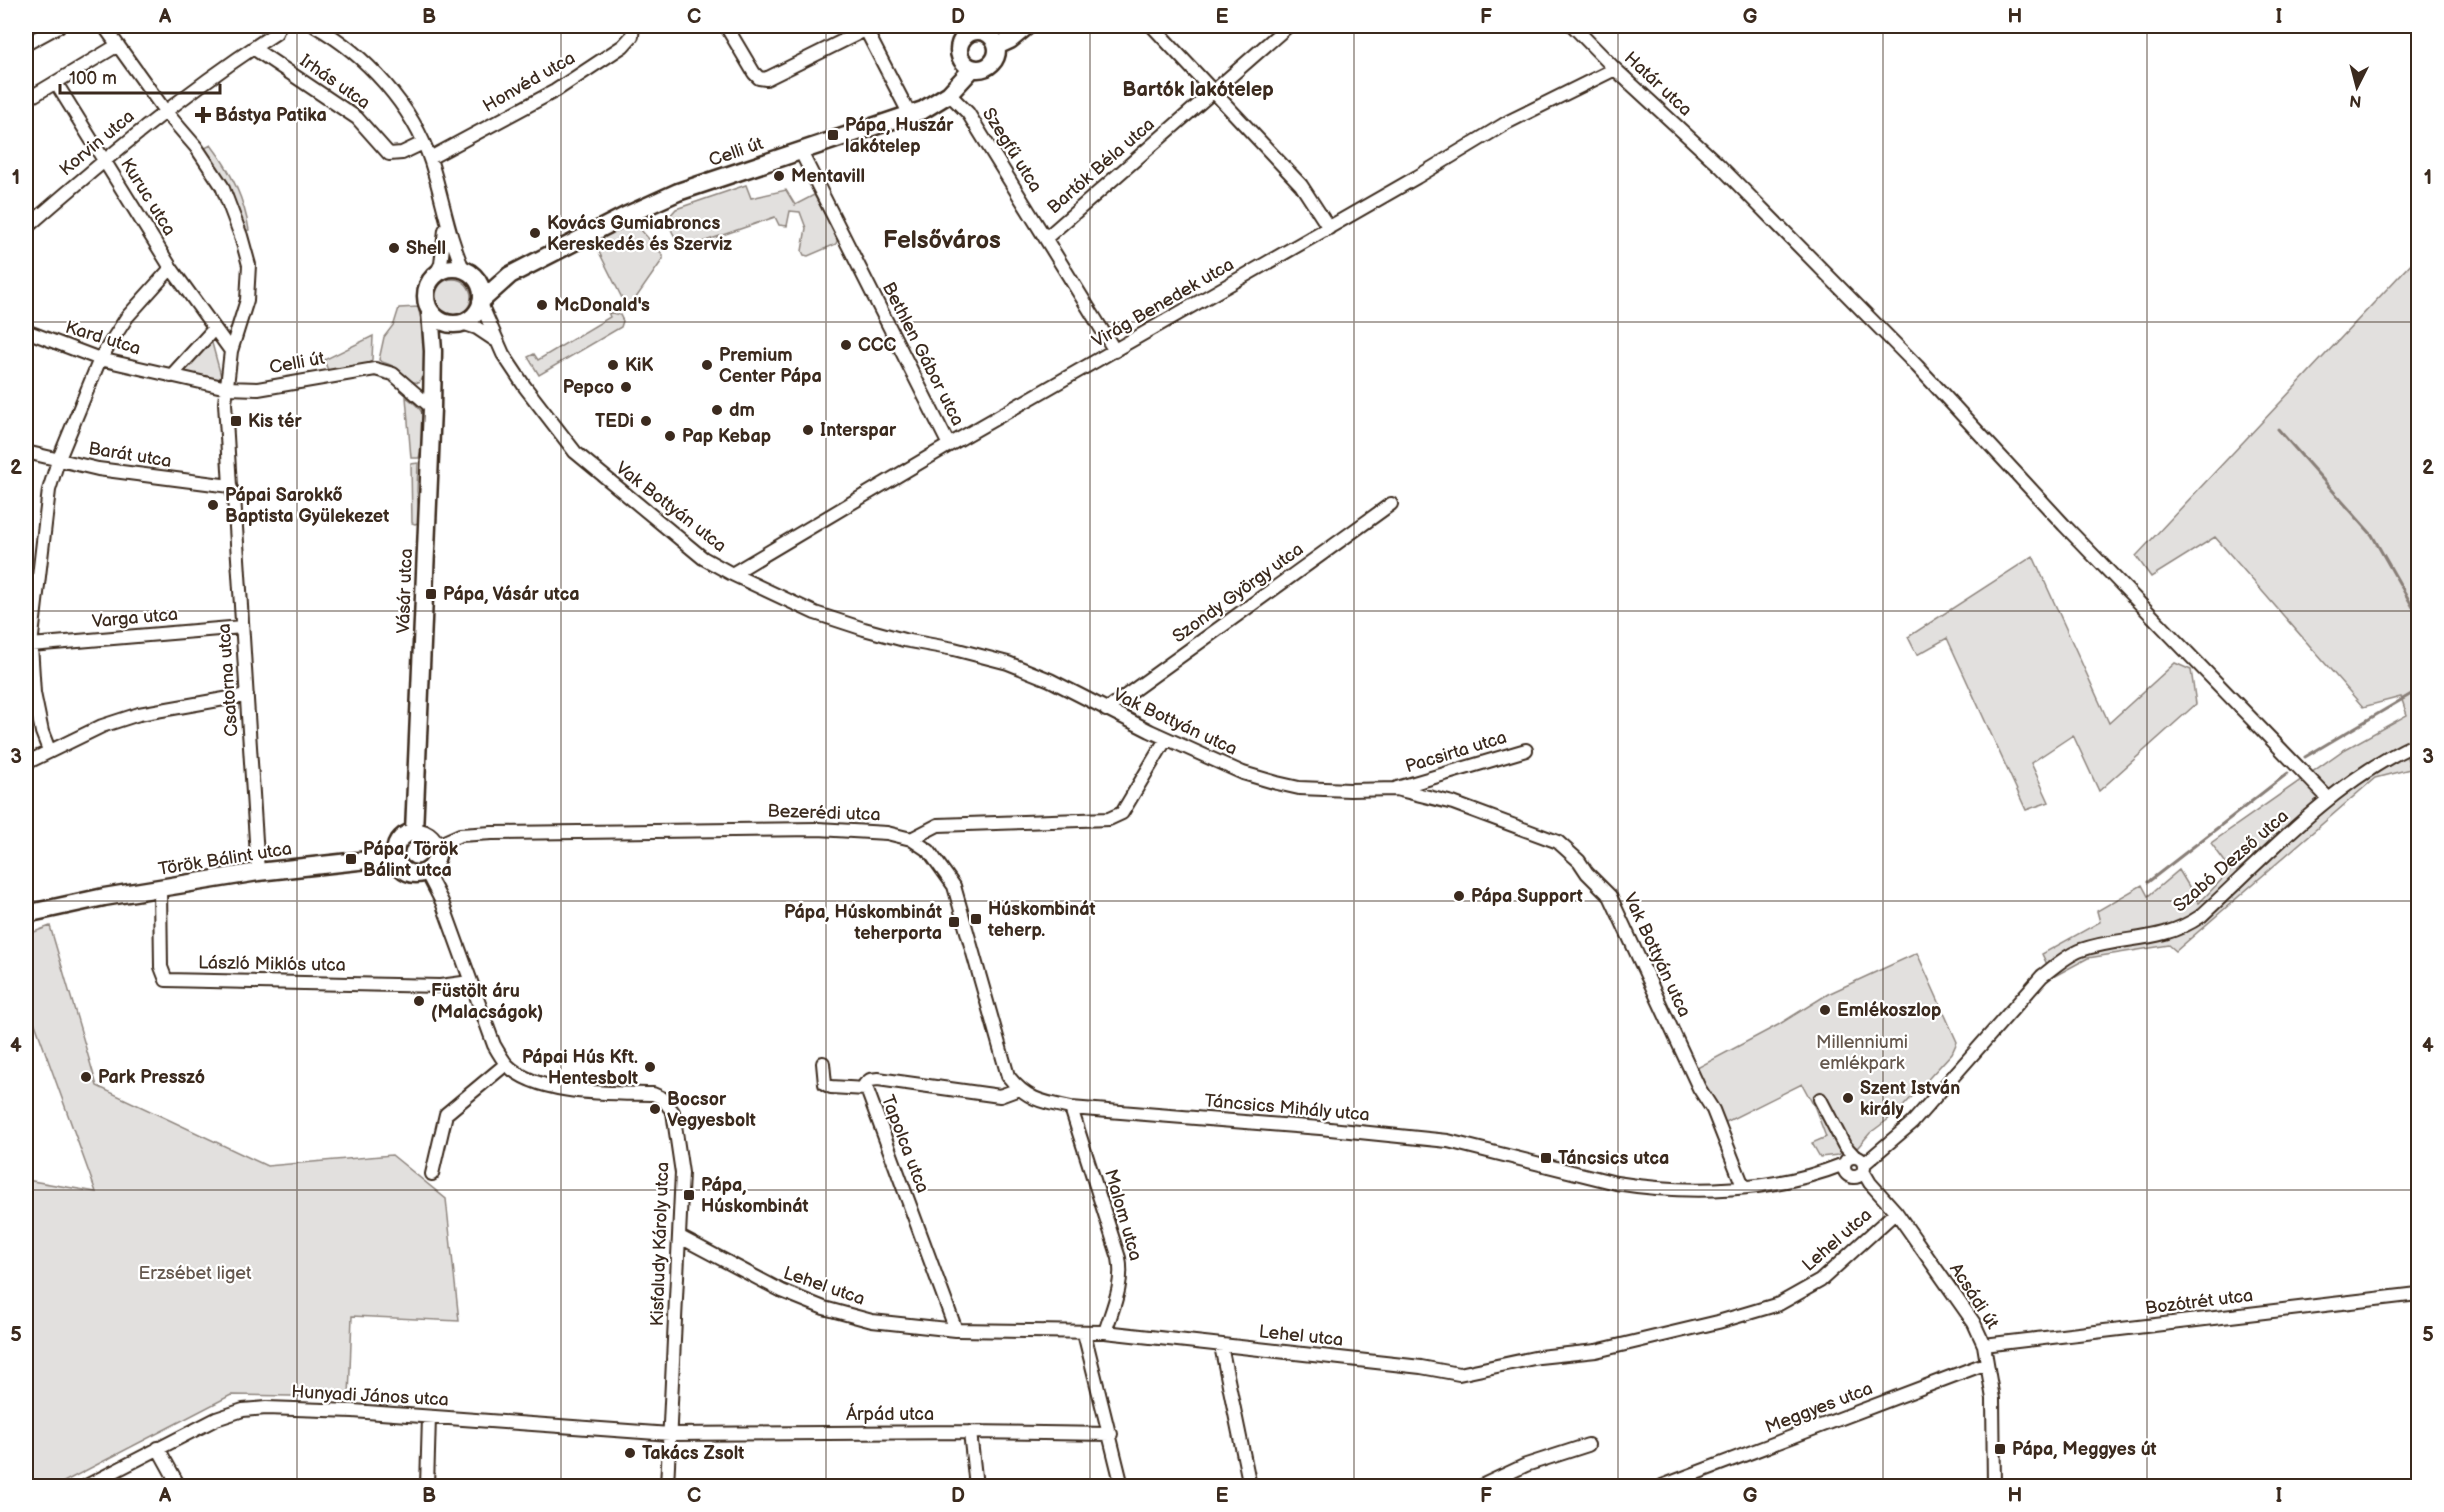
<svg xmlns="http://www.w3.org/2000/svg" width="2444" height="1512" viewBox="0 0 2444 1512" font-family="'Balsamiq Sans',sans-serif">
  <rect width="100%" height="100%" fill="#fff"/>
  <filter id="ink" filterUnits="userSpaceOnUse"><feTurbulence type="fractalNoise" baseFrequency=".0167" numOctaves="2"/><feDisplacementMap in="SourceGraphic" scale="12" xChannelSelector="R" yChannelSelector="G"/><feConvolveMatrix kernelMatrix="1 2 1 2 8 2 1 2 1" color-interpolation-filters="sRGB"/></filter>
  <g filter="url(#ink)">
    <!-- green -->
    <path fill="#e2e0de" stroke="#8e857e" stroke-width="1.5" d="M211,145C231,171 244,197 249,230L245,231L222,180L205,148Z
      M746,185L751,198L786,190L795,205L814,195L838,238L836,244L808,256L804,255L802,251L806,228L800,212L790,211L787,226L779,225L775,217L688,247C675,242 670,230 668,218L676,209Z
      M627,225L640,229L663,255V259L631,305L625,304L595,244V239Z
      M2418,256V753L2407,758L2410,769L2375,778L2176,951L2169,945L2088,958L2053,977L2042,954L2100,922L2097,911L2142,885L2148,896L2179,870L2199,903L2231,870L2211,843L2342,751L2407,715L2401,697L2363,707L2215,537L2151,577L2136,556Z
      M435 297a18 18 0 1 1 36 0a18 18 0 1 1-36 0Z
      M418,307L424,331L426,368L419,383C402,381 401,369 388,364C385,363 382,362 379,360L384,337L394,324L399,308Z
      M608,312L620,315L623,321L621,327L539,375L528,357L534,354L538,360L610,317Z
      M373,336L372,360L367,365L329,373L324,360Z
      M212,343L221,376L218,381L183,374L182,371L206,344Z
      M406,397C433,414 426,431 419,458H411Z
      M418,463L417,491L420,517L418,523L415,524L412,523L411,464Z
      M2033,556L2109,723L2175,663L2191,670L2196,704L2099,791L2073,735L2031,763L2049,802L2026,810L1947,638L1917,655L1908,637Z
      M50,926L97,1086L267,1166L392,1155L446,1199L459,1321L352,1316L349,1397L231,1395L56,1486H26V1180L96,1192L26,999V935Z
      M1917,953L1957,1042L1952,1053L1898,1112L1870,1133L1858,1147L1847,1150L1838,1155L1820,1157L1812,1143L1826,1137L1815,1108L1802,1084L1724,1123L1697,1068L1778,1025L1828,994Z"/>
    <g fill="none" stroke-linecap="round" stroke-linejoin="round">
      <!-- stream -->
      <path stroke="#887e77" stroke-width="3" d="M2278,429L2372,535L2418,616
        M2305,757L2418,690
        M2148,882L2288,773"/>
      <!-- street casing -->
      <g stroke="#3b2a1e" stroke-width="16">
        <path id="street" d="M104,26L165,111L196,147L222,186L241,236L249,265L247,300L231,351L225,403L230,486L234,496L258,872
          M315,26C365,54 413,106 431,162C443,199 448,236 464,271
          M726,26L754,73L759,78L766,79L873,26
          M1152,26L1301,185L1329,228
          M1573,26L1615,69L1720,166L1917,366L2064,525L2329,799
          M866,30L910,115
          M973,32V26
          M26,44L59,26
          M253,48L357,118L389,154L402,153L423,143
          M56,83L171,268L231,351
          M949,94L968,113L1115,351
          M26,100L118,45
          M800,150L949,445
          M430,158L555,91L623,46L632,36L633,26
          M26,228C106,158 186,91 276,33L279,26
          M1046,238L1288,26
          M435,276L441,264L445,230
          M481,304L503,354L525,387L575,452L703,558L732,574L815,613L864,629L904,640L954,649L1008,663L1050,680L1150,731L1243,773L1277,783L1299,788L1350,790L1396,789L1453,803L1558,842L1579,861L1587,873L1610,896L1699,1088L1713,1110L1743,1186
          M462,323L477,328L495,340
          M26,331L100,359L227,388L258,389L375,369L393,374L432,408
          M171,376L214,329
          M26,452L98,469L230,486
          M732,574L949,445L1417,177L1508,122L1615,69
          M31,645L242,627
          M1106,710L1391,504
          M49,750L42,732L34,693L31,645L49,490L58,461L100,359L127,317L171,268
          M26,763L102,726L139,714L247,695
          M1397,788L1526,750
          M911,839L938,825L1109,819L1122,813L1166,739
          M435,846L460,835L492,833L818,829L887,833L911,839L929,851L954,886L1008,1076C1027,1100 1042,1102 1071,1108L1320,1128L1448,1141L1616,1183C1690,1195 1774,1192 1844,1164
          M426,871L442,902L494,1045C498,1052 502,1059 507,1065C538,1096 611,1093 653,1094L662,1098L673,1112L682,1173L667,1486
          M160,889L161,967L166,980L440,986L470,982
          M823,1063L825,1084L831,1087L866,1089
          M1820,1099L1844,1145L1854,1156
          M1071,1108L1119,1258C1124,1284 1113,1307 1105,1332
          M1844 1167a10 10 0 1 1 20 0a10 10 0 1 1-20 0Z
          M1864,1164L1912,1123L2042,976C2054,967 2067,955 2081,950C2124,935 2160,944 2201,916C2267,855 2336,779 2418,743
          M1863,1171L1870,1183L1896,1212L1974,1323L1984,1345L1993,1399L1994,1486
          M432,1174L446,1114L506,1064
          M680,1237L782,1291L824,1308L872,1321L956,1330L1105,1332L1421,1367L1459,1374L1539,1357L1596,1351L1718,1322L1779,1304L1820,1281L1896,1212
          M956,1330L865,1084L870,1080L878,1079L1000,1096L1019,1089
          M1084,1333L1122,1486
          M1984,1345L2418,1294
          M1221,1346L1250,1486
          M970,1432L976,1486
          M158,1448L179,1486
          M86,1486L216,1419L243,1410L266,1408L353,1411L670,1434L970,1432L1111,1434
          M427,1486L429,1417
          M1481,1486L1526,1465L1588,1445
          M1662,1486L1987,1363"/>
      </g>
      <!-- secondary casing -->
      <g stroke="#3b2a1e" stroke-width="21">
        <path id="secondary" d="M959 50a19 19 0 1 1 38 0a19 19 0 1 1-38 0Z
          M997,46L1010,40L1027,26
          M426 296a28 28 0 1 1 56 0a28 28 0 1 1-56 0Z
          M481,301L510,275L625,216L678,192L923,110L949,94L972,69
          M414,832L432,408L433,351L430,311
          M395 853a21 21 0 1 1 42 0a21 21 0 1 1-42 0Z
          M26,914L104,897L258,872L395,857"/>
      </g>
      <!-- street -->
      <use href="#street" stroke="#fff" stroke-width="12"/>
      <!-- secondary -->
      <use href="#secondary" stroke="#fff" stroke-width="16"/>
    </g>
  </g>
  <!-- grid -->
  <path fill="none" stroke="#3b2a1e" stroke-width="1.5" stroke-opacity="0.55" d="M297,26V1486M561,26V1486M826,26V1486M1090,26V1486M1354,26V1486M1618,26V1486M1883,26V1486M2147,26V1486M26,322H2418M26,611H2418M26,901H2418M26,1190H2418"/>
  <!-- markers -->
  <g fill="#3b2a1e" stroke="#fff" stroke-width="2">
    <path d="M200 106h6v6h6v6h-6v6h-6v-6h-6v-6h6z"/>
    <rect x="827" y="129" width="12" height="12" rx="3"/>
    <circle cx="779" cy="176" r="6"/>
    <circle cx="535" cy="233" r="6"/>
    <circle cx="394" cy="248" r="6"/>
    <circle cx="542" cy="305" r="6"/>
    <circle cx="846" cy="345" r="6"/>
    <circle cx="613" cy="365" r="6"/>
    <circle cx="707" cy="365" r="6"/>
    <circle cx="626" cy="387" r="6"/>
    <circle cx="717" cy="410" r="6"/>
    <rect x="230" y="415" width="12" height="12" rx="3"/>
    <circle cx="646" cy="421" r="6"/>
    <circle cx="808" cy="430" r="6"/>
    <circle cx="670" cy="436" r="6"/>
    <circle cx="213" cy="505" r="6"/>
    <rect x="425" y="588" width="12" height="12" rx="3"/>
    <rect x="345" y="853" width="12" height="12" rx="3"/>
    <circle cx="1459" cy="896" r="6"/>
    <rect x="970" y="913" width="12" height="12" rx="3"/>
    <rect x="948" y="916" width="12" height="12" rx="3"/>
    <circle cx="419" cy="1001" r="6"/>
    <circle cx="1825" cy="1010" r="6"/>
    <circle cx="650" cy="1067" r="6"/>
    <circle cx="86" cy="1077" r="6"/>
    <circle cx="1848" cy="1098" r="6"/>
    <circle cx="655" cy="1109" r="6"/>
    <rect x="1540" y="1152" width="12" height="12" rx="3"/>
    <rect x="683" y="1189" width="12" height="12" rx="3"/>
    <rect x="1994" y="1443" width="12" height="12" rx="3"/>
    <circle cx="630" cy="1453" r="6"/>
  </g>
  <g text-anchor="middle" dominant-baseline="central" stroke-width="4.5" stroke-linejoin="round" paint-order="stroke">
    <!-- street labels -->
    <g font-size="18" fill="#3b2a1e" stroke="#fff">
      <text transform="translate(335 82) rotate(35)">Irhás utca</text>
      <text transform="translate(529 82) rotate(-30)">Honvéd utca</text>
      <text transform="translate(1658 84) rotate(43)">Határ utca</text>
      <text transform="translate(97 143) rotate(-40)">Korvin utca</text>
      <text transform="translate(1012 150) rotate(58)">Szegfű utca</text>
      <text transform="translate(736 152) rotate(-19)">Celli út</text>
      <text transform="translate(1101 166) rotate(-41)">Bartók Béla utca</text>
      <text transform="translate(148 197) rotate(58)">Kuruc utca</text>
      <text transform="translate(1163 303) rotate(-30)">Virág Benedek utca</text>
      <text transform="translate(103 338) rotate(17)">Kard utca</text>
      <text transform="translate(923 354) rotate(63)">Bethlen Gábor utca</text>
      <text transform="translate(297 363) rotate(-10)">Celli út</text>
      <text transform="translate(130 455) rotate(9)">Barát utca</text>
      <text transform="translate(671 507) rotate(38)">Vak Bottyán utca</text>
      <text transform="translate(405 591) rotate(-88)">Vásár utca</text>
      <text transform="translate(1238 593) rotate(-36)">Szondy György utca</text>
      <text transform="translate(135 618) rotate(-5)">Varga utca</text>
      <text transform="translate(228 680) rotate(-94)">Csatorna utca</text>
      <text transform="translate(1175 722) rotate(25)">Vak Bottyán utca</text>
      <text transform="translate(1456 752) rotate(-17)">Pacsirta utca</text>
      <text transform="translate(824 813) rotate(2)">Bezerédi utca</text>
      <text transform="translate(225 859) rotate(-9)">Török Bálint utca</text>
      <text transform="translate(2231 861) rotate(-41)">Szabó Dezső utca</text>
      <text transform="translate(1657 955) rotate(65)">Vak Bottyán utca</text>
      <text transform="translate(272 964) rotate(1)">László Miklós utca</text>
      <text transform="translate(1287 1108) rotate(5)">Táncsics Mihály utca</text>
      <text transform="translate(905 1144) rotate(69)">Tapolca utca</text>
      <text transform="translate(1123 1215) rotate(74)">Malom utca</text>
      <text transform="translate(1837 1240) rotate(-41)">Lehel utca</text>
      <text transform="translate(660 1244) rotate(-88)">Kisfaludy Károly utca</text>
      <text transform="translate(824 1286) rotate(19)">Lehel utca</text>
      <text transform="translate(1974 1296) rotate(57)">Acsádi út</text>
      <text transform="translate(2199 1302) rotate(-7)">Bozótrét utca</text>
      <text transform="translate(1301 1336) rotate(6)">Lehel utca</text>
      <text transform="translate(370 1396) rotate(3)">Hunyadi János utca</text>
      <text transform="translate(1819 1408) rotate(-21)">Meggyes utca</text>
      <text x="890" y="1414">Árpád utca</text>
    </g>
    <!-- poi labels -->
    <g font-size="18" font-weight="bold" fill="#3b2a1e" stroke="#fff" text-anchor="start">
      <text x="215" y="115">Bástya Patika</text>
      <text x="845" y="125">Pápa, Huszár<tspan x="845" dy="21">lakótelep</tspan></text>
      <text x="791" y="176">Mentavill</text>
      <text x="547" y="223">Kovács Gumiabroncs<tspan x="547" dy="21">Kereskedés és Szerviz</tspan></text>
      <text x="406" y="248">Shell</text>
      <text x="554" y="305">McDonald's</text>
      <text x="858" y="345">CCC</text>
      <text x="719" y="355">Premium<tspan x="719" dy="21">Center Pápa</tspan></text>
      <text x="625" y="365">KiK</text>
      <text x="614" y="387" text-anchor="end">Pepco</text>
      <text x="729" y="410">dm</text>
      <text x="248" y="421">Kis tér</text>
      <text x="634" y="421" text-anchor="end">TEDi</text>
      <text x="820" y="430">Interspar</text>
      <text x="682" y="436">Pap Kebap</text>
      <text x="225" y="495">Pápai Sarokkő<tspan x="225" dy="21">Baptista Gyülekezet</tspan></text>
      <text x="443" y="594">Pápa, Vásár utca</text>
      <text x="363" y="849">Pápa, Török<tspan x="363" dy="21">Bálint utca</tspan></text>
      <text x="1471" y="896">Pápa Support</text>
      <text x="988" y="909">Húskombinát<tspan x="988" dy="21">teherp.</tspan></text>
      <text x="942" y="912" text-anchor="end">Pápa, Húskombinát<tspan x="942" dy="21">teherporta</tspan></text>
      <text x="431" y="991">Füstölt áru<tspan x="431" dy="21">(Malacságok)</tspan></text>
      <text x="1837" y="1010">Emlékoszlop</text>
      <text x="638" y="1057" text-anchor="end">Pápai Hús Kft.<tspan x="638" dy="21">Hentesbolt</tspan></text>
      <text x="98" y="1077">Park Presszó</text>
      <text x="1860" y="1088">Szent István<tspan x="1860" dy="21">király</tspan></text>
      <text x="667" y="1099">Bocsor<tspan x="667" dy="21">Vegyesbolt</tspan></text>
      <text x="1558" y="1158">Táncsics utca</text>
      <text x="701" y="1185">Pápa,<tspan x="701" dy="21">Húskombinát</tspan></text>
      <text x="2012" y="1449">Pápa, Meggyes út</text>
      <text x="642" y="1453">Takács Zsolt</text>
    </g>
    <!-- park labels -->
    <g font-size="18" fill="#65584e" stroke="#fff">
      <text x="1862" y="1042">Millenniumi<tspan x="1862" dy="21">emlékpark</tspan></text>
      <text x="195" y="1273">Erzsébet liget</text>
    </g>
    <!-- neighbourhood labels -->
    <g font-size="20" font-weight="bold" fill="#3b2a1e" stroke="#fff">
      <text x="1198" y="90">Bartók lakótelep</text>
    </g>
    <!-- district labels -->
    <g font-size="24" font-weight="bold" fill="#3b2a1e" stroke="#fff">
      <text x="942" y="240">Felsőváros</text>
    </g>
  </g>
  <!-- margin -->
  <rect width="2444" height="1512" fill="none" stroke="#fff" stroke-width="66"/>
  <!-- north arrow -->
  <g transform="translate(2357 87) rotate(186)" stroke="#ffffff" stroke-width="4.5" paint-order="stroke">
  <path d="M0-4.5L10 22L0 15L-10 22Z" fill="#3b2a1e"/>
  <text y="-9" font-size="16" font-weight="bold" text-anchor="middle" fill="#3b2a1e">N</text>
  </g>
  <!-- scale -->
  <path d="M60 84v9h160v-9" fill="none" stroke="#3b2a1e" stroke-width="3"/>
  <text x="69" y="84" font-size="18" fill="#3b2a1e" stroke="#ffffff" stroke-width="4.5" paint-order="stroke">100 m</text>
  <rect x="33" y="33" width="2378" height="1446" fill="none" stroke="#3b2a1e" stroke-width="2"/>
  <g font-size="20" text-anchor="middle" font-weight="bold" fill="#3b2a1e">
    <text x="165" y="23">A</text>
    <text x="429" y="23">B</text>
    <text x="694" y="23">C</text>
    <text x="958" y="23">D</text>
    <text x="1222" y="23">E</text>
    <text x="1486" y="23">F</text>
    <text x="1750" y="23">G</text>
    <text x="2015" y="23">H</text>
    <text x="2279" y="23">I</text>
    <text x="16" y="184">1</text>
    <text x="2428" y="184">1</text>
    <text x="16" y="474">2</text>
    <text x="2428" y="474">2</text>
    <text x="16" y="763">3</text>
    <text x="2428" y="763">3</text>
    <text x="16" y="1052">4</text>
    <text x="2428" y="1052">4</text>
    <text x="16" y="1341">5</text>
    <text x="2428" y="1341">5</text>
    <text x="165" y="1502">A</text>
    <text x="429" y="1502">B</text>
    <text x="694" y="1502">C</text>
    <text x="958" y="1502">D</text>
    <text x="1222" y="1502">E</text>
    <text x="1486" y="1502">F</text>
    <text x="1750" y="1502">G</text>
    <text x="2015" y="1502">H</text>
    <text x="2279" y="1502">I</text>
  </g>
</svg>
